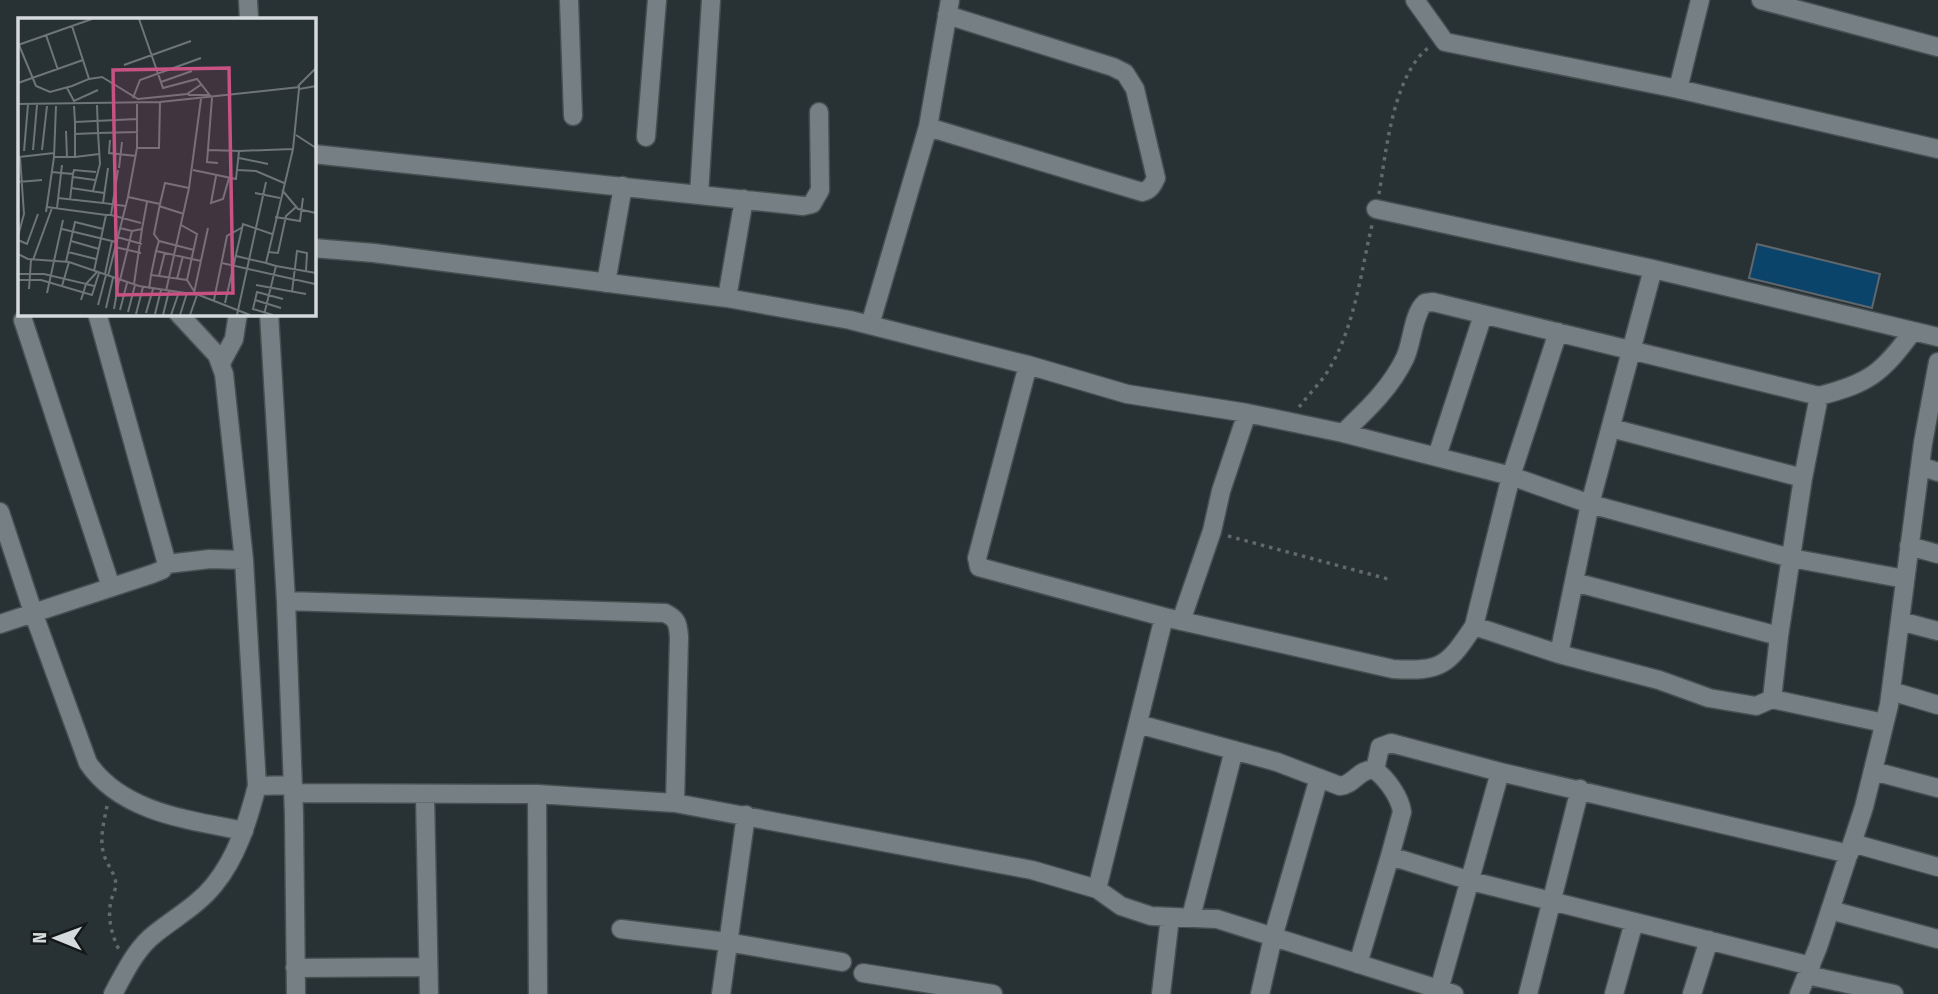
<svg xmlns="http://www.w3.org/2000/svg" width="1938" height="994" viewBox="0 0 1938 994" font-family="'Fira Sans Condensed',sans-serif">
  <rect width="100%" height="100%" fill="#283134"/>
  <!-- building -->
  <path fill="#0b446a" stroke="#5f676d" stroke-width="2" d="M1757,244L1880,274L1872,308L1749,278Z"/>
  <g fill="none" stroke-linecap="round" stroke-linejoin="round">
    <!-- minor casing -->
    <g stroke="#474f51" stroke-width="21">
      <path id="minor" d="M248,0L249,19
        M569,0L573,116
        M1415,0L1445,42L1678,89L1938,149
        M1761,0L1938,47
        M1678,89L1700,0
        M928,127L1142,192C1150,190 1153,185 1156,178L1135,89L1125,73L1113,67L947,15
        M646,137L657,0
        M313,154L803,206L812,204L820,190L819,112
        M699,195L711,0
        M1376,209L1653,269L1938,337
        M1653,269L1590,504L1559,654L1659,680L1709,698L1756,706L1772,699
        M606,283L623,186
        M727,298L744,199
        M269,313L286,601L294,815L296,994
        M23,320L111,587
        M870,325L928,127L950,0
        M1558,332L1511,476L1474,626L1559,654
        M221,363L234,339L238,313
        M1028,365L1127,394L1247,413L1343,433L1511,476L1590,504L1791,558L1905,579
        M1611,428L1803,478
        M1343,433C1367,410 1390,389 1405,358C1412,344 1413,313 1425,303L1433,302L1819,396C1870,383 1882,373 1913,331
        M1437,456L1483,315
        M1920,466L1938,472
        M0,512L33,612L88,763C122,813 190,820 244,831
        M1909,546L1938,554
        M167,564L210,559L244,560
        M1574,582L1779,636L1772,699L1884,723
        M286,601L665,613C677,619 678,623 679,637L675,803
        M1164,617L1393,669C1442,672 1448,665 1474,626
        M1181,621L1212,531L1221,491L1247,413
        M1900,621L1938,631
        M0,624L152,574L162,570L167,564L97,313
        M1779,636L1803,478L1819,396
        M1891,691L1938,705
        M1138,724L1277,762L1340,786C1354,785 1359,768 1375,770C1387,779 1400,797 1402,812L1390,856
        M1375,770L1380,747L1391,743L1500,772L1849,854
        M1873,771L1938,788
        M257,786L293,785
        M293,793L537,794L675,803L1032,870L1097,889L1164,617L979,567L977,558L1028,365L850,320L727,298L374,253L313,248
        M537,794L538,994
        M425,795L429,994
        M1852,843L1938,867
        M1097,889L1121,906L1151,916L1217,919L1454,994
        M1830,910L1938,939
        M1191,917L1234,750
        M621,929L727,942L842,962
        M1358,964L1390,856L1471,881L1811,966
        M295,968L428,967
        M863,973L993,994
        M1807,975L1894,994
        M1439,990L1500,772
        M113,994C125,972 136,948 156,933C176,917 198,905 214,885C237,857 248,821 257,786L244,560L224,374L217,355L178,313
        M721,994L746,815
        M1161,994L1170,917
        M1260,994L1273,937L1319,778
        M1528,994L1580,789
        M1614,994L1634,922
        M1692,994L1709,940
        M1799,994L1818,947L1864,807L1889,705L1923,443L1938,362"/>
    </g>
    <!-- path -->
    <path stroke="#61696c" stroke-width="3.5" stroke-dasharray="3.5 5" stroke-linecap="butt" d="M1379,194C1386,152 1393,76 1428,48
      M1299,407C1307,397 1316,387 1324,377C1354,333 1360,276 1372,225
      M1228,536L1388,579
      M107,806C104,822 99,839 104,855C107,865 116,874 116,886C115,891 112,896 111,901C107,918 112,935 119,950"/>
    <!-- minor -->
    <use href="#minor" stroke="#768084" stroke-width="18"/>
  </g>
  <!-- overview -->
  <g transform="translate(18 18)">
    <rect width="298" height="298" fill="#283134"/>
    <path fill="none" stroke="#6d7577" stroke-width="2" d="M121,1L145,70L179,61L194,80L189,144L200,145M28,17L40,52M0,27L74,1M1,27L18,68L32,74L54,68L71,61L54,8M106,47L173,23M71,61L84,59L120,81L169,76L184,66M143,64L174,53M0,65L65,42M280,68L298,50M49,70L56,83L80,72M170,77H192M115,80L122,62L183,40M0,86L142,84L282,69M119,86V130L110,179L142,186L147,165L171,170L183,81M79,87L80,115L120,114M56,88L57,104L119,101M48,113L49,139M57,116L80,115L82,146L75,173M278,117L298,130M92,122L91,135L118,138M119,130H141L142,84M15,132L19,87M24,132L29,88M6,133L10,87M221,133L275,131M1,139L36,135M36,139L38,88M57,139L81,136M221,140L250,146M90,150L85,185L107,188M101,150L104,124M175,152L218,161L221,133L190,132M220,152L238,153L266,165M33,154L55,156L52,182M55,156L56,152L78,154M198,158L193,185L205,181L211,160M55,159L77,162M0,164L24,162M53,170L86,175M264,172L280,191L298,195M237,175L262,180M40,180L85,185M141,188L166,196M29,189L88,197M39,190L44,147M28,194L36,139H57V104M93,197L123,205M257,199L282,203L285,180M163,207L179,216L169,262L176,273M102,210L114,213L102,262M44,211L98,224M114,213L124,211L129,184M0,218L6,196L2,139M99,219L124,226M0,222L9,226L20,196M53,223L81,231M141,223L136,216L142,186M97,229L123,235M138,233L141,223L176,232M50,234L78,241M250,234L260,235L268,198L278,189M0,236L10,241L51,244L121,268L181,277L232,297M218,238L248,245M15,242L34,190M48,244L57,204L85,211M204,245L297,266M258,248L298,255M76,253L88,197H93L100,152M0,256H26L68,266L79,254M87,256L94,223M133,257L138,233L183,243M90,258L110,179M141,258L169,262M159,261L165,238M0,262H23L74,277L81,255M116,266L124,211M238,267L288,276M44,268L51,244M11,271L13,242M131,271L133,257L141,258L147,234M148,273L171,170M274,274L279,233L289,235L288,253M29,275L45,202M176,275L190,210M63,282L68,266L76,268M196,282L209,218L225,209M237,282L263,290M207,285L225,206L254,216M80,287L88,257M88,290L95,260M96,291L101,262M102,292L109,265M110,294L117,267M128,295L135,271M118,296L125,269M137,296L143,272M145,297L151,273M153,297L161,274M162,297L169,275M172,297L179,277M219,297L248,164M246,297L258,248L248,245L275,131L281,71L298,68M255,297L235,291L239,274L265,281"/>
    <path fill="#c85282" fill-opacity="0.15" stroke="#c85282" stroke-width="3.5" d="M211,50L215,275L99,277L95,52Z"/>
    <rect width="298" height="298" fill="none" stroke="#d5dadc" stroke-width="3.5"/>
  </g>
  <!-- north arrow -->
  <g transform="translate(56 938) rotate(271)" stroke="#141819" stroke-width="5" paint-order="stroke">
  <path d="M0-5L12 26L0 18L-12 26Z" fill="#d5dadc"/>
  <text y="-10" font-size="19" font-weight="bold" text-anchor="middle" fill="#d5dadc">N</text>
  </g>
</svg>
